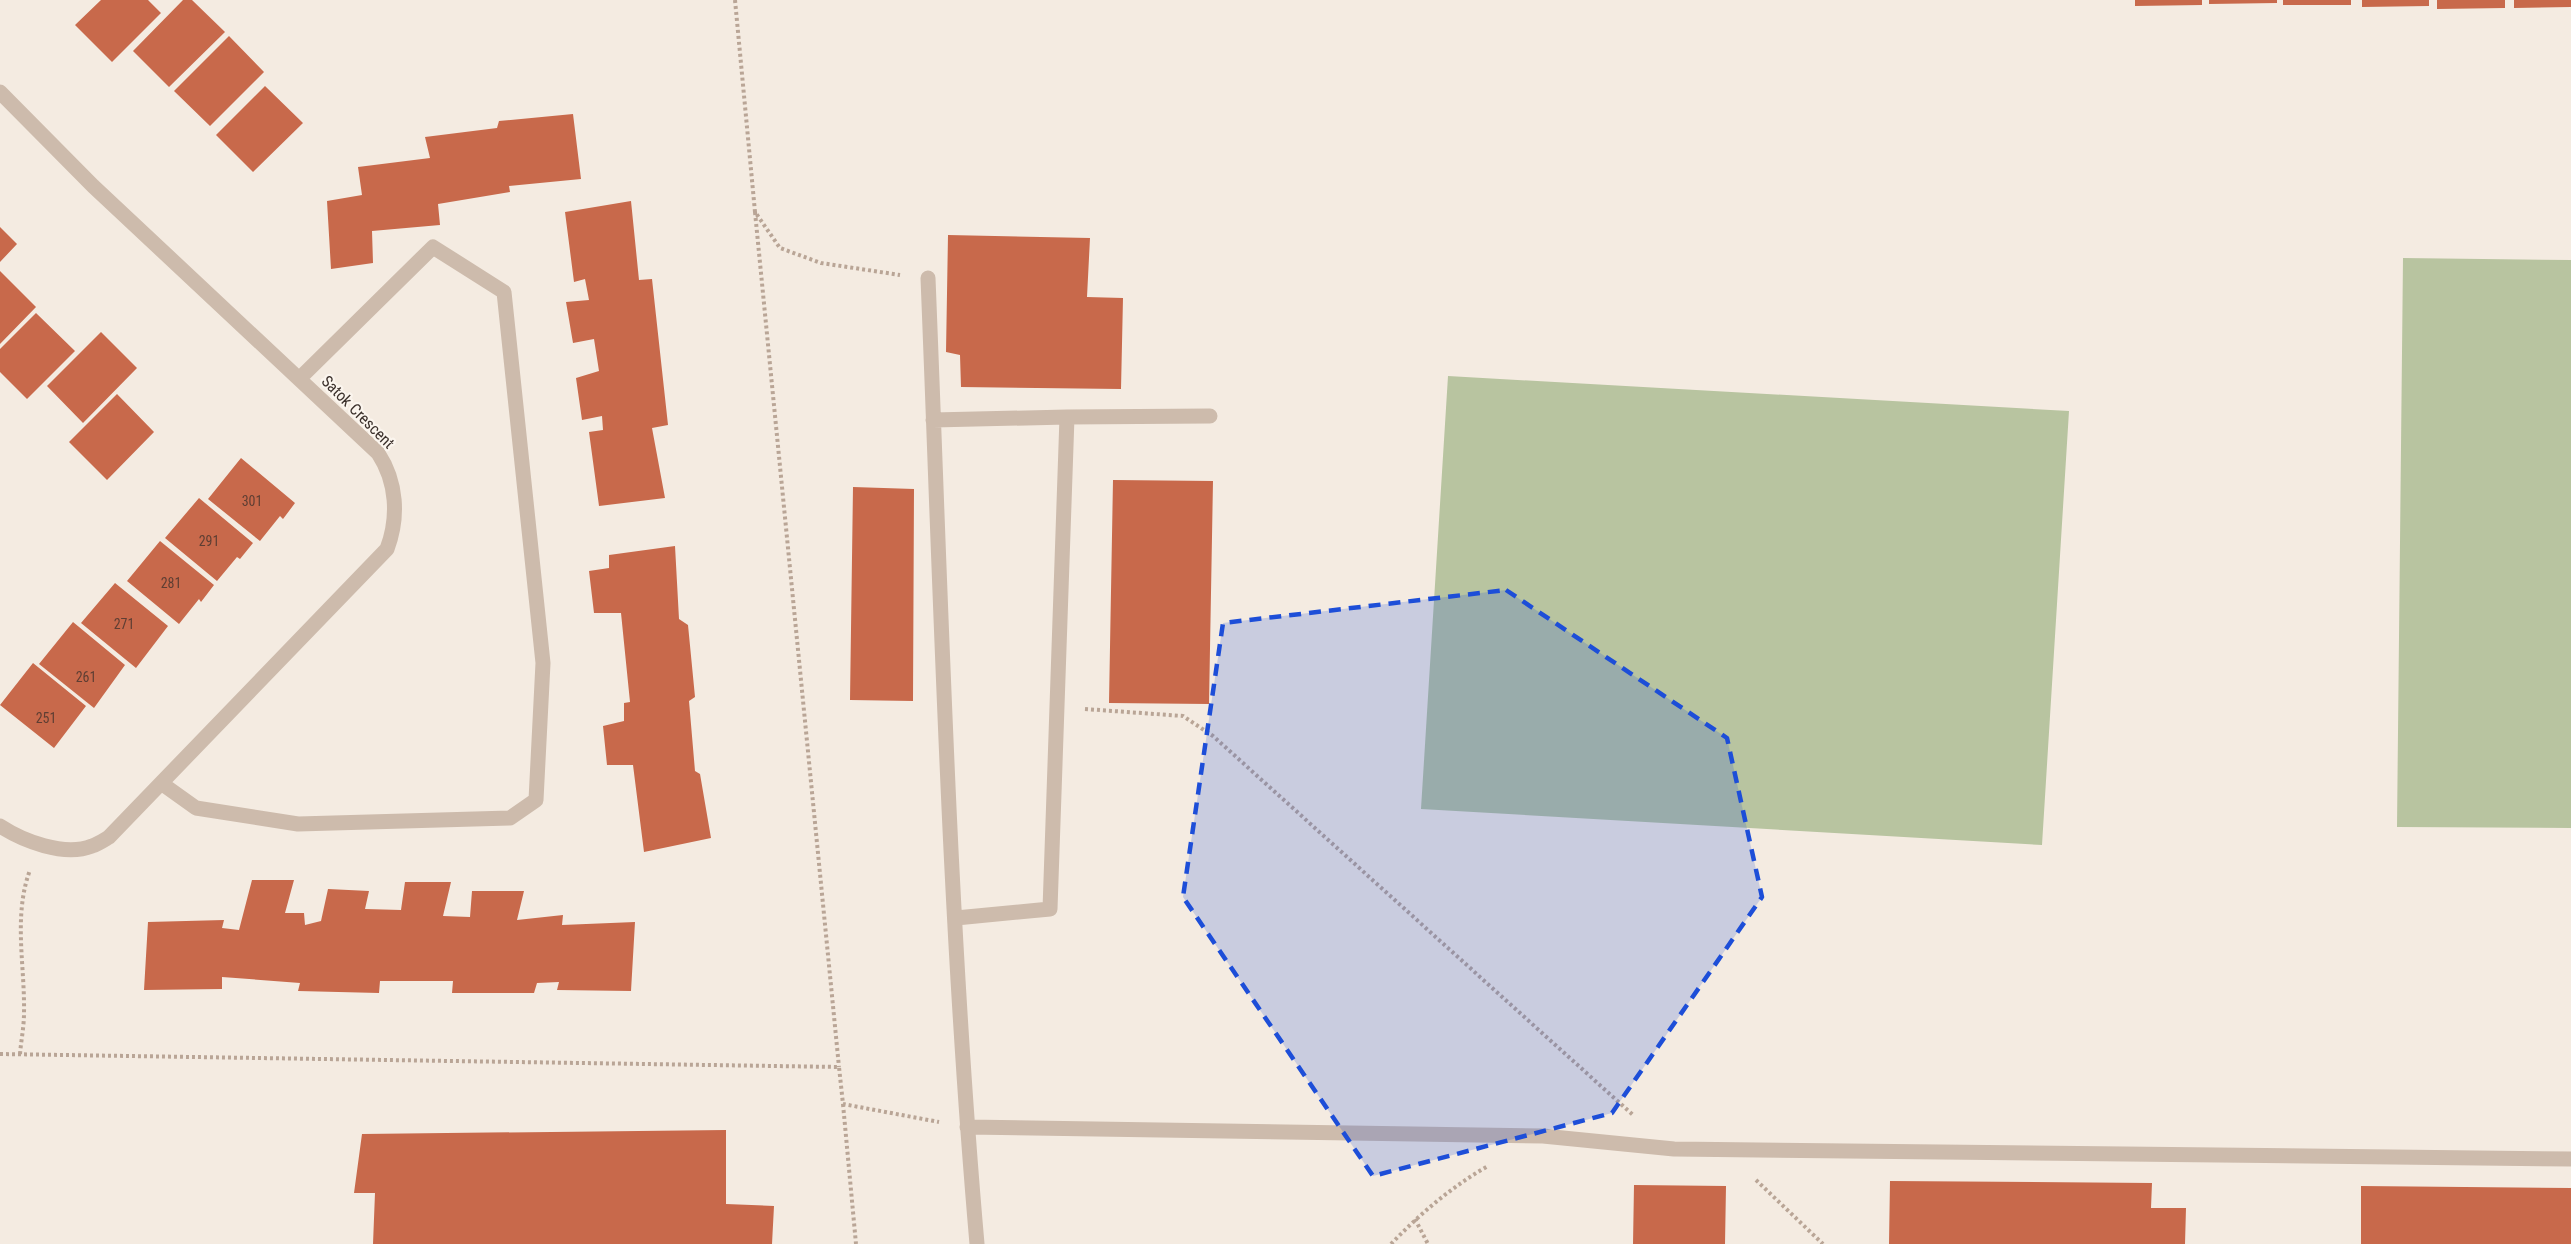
<svg xmlns="http://www.w3.org/2000/svg" width="2571" height="1244" viewBox="0 0 2571 1244" font-family="'Roboto Condensed',sans-serif">
  <rect width="100%" height="100%" fill="#f4ebe1"/>
  <!-- green -->
  <path fill="#b8c4a0" d="M2403,258L2571,260V828L2397,827Z
    M1448,376L2069,411L2042,845L1421,809Z"/>
  <!-- building -->
  <path fill="#c8694b" d="M101,0H148L161,13L112,62L75,25Z
    M183,0H192L225,32L169,87L133,51Z
    M2135,0H2202V5L2135,6Z
    M2209,0H2277V3L2209,4Z
    M2283,0H2351V5H2283Z
    M2362,0H2429V6L2362,7Z
    M2437,0H2505V8L2437,9Z
    M2514,0H2571V7L2514,8Z
    M229,36L264,72L210,126L174,91Z
    M265,86L303,123L253,172L216,135Z
    M573,114L581,179L509,186L510,192L438,204L440,225L372,231L373,263L331,269L327,201L362,195L358,167L430,158L425,137L497,128L499,121Z
    M631,201L639,280L652,279L668,425L652,428L665,498L599,506L589,432L603,430L602,416L582,420L576,378L599,371L594,339L573,343L566,302L589,300L585,279L574,282L565,212Z
    M0,227L17,244L0,262Z
    M948,235L1090,238L1087,297L1123,298L1121,389L961,387L960,355L946,352Z
    M0,271L36,307L0,344Z
    M36,313L75,351L27,399L0,372V349Z
    M101,332L137,368L83,423L47,386Z
    M117,394L154,432L107,480L69,442Z
    M241,458L295,503L283,519L280,516L260,541L208,499Z
    M1113,480L1213,481L1209,704L1109,703Z
    M853,487L914,489L913,701L850,700Z
    M199,498L253,543L240,559L237,557L217,581L165,538Z
    M160,541L214,585L201,602L199,599L179,624L127,581Z
    M675,546L679,619L688,625L695,697L689,701L695,771L700,774L711,838L644,852L633,765H607L603,726L624,721V703L630,702L621,613H594L589,571L609,568V555Z
    M115,583L168,626L136,668L81,623Z
    M73,622L125,665L94,708L39,664Z
    M33,663L86,706L54,748L0,705Z
    M252,880H294L285,913H304L305,925L321,921L328,889L369,891L365,909L401,910L405,882H451L443,916L470,917L472,891H524L517,920L563,915L562,925L635,922L631,991L557,990L559,982L537,983L534,993H452L453,981H380L379,993L298,991L300,983L222,977V989L144,990L148,922L224,920L222,928L239,930Z
    M726,1130V1204L774,1206L772,1244H373L375,1193H354L362,1134Z
    M1890,1181L2152,1183L2151,1208H2186L2185,1244H1889Z
    M1634,1185L1726,1186L1725,1244H1633Z
    M2361,1186L2571,1188V1244H2361Z"/>
  <g fill="none" stroke-linecap="round" stroke-linejoin="round">
    <!-- path -->
    <path stroke="#b9a596" stroke-width="4" stroke-dasharray="3 3" stroke-linecap="butt" d="M735,0L755,212L780,248L821,263L900,275
      M755,212L839,1067
      M1085,709L1183,716L1213,736L1633,1115
      M0,1054L839,1067L843,1104L939,1122
      M20,1054C21,1041 24,1027 24,1013C25,965 13,916 30,870
      M843,1104L856,1244
      M1756,1180L1823,1244
      M1415,1219L1428,1244
      M1391,1244C1420,1214 1451,1187 1488,1166"/>
    <!-- minor -->
    <path stroke="#cdbbac" stroke-width="15" d="M0,92L93,186L378,453C397,482 399,517 387,549L109,837C104,840 98,844 92,846C64,857 23,841 0,826
      M928,278C941,600 949,923 977,1244
      M1067,417L1210,416
      M933,420L1067,417L1050,909L956,918
      M161,783L196,808L298,824L510,818L536,800L543,663L504,292L433,247L299,379
      M967,1127L1543,1136L1674,1149L2571,1159"/>
  </g>
  <!-- marked area -->
  <path fill="#1d4ed8" fill-opacity="0.2" stroke="#1d4ed8" stroke-width="4.5" stroke-dasharray="12 8" stroke-linejoin="round" d="M1506,590L1727,738L1762,897L1612,1113L1373,1176L1183,897L1223,623Z"/>
  <g text-anchor="middle" dominant-baseline="central" stroke-width="4.5" stroke-linejoin="round" paint-order="stroke">
    <!-- number labels -->
    <g font-size="14" fill="#5e3e33">
      <text x="252" y="501">301</text>
      <text x="209" y="541">291</text>
      <text x="171" y="583">281</text>
      <text x="124" y="624">271</text>
      <text x="86" y="677">261</text>
      <text x="46" y="718">251</text>
    </g>
    <!-- street labels -->
    <g font-size="16" fill="#3b302b" stroke="#fbf5ee">
      <text transform="translate(358 412) rotate(45)">Satok Crescent</text>
    </g>
  </g>
</svg>
